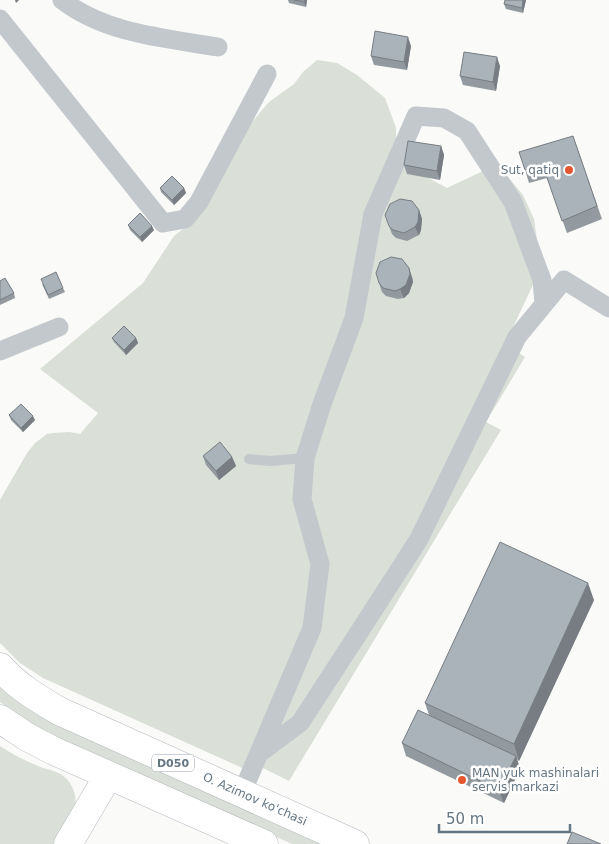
<svg xmlns="http://www.w3.org/2000/svg" width="609" height="844" viewBox="0 0 609 844" font-family="'DejaVu Sans',sans-serif">
  <rect width="100%" height="100%" fill="#fafaf8"/>
  <!-- green -->
  <path fill="#dadfd7" d="M317,60L337,63L357,75L385,98L396,128V145L408,167L447,188L485,170L509,178L523,195L534,219L540,261L532,287L505,344L525,357L486,422L501,430L289,781L263,768L249,771L43,678L20,663L0,643V500L27,453L35,443L47,434L53,433L70,432L80,434L98,413L40,369L143,283L174,236L197,218L248,127L269,102L294,84L303,72Z
    M0,686L326,844H292L45,734L0,702Z
    M0,746C12,754 24,760 38,766C44,769 50,769 56,772C73,778 79,798 74,814C71,824 62,835 57,844H0Z"/>
  <g fill="none" stroke-linecap="round" stroke-linejoin="round">
    <!-- primary casing -->
    <g stroke="#b5babe" stroke-width="29">
      <path id="primary" d="M0,667C17,686 37,698 59,711L355,844
        M0,719L27,737L54,751L264,844
        M68,844L108,776"/>
    </g>
    <!-- service -->
    <path stroke="#c3c8cc" stroke-width="10" d="M249,459L270,461L305,458"/>
    <!-- minor -->
    <path stroke="#c3c8cc" stroke-width="19" d="M62,0C106,34 165,38 218,47
      M0,19L163,223L185,219L199,202L267,74
      M0,351L59,327
      M261,752L300,723L356,637L419,539L517,337L564,280L609,308
      M242,793L312,628L320,564L302,499L305,458L322,404L354,318L373,214L416,116L444,118L467,131L513,202L542,280L544,304"/>
    <!-- primary -->
    <use href="#primary" stroke="#fff" stroke-width="28"/>
  </g>
  <!-- wall -->
  <path fill="#929a9f" d="M288,0H307L306,7L289,3Z
    M505,0H526L523,13L506,9L504,4Z
    M411,46L407,70L374,65L371,56Z
    M500,66L496,91L463,85L460,76Z
    M573,136L602,219L567,233L547,178L529,183L525,170Z
    M441,146L444,155L440,180L407,174L404,165Z
    M160,188H184L186,193L174,205L161,192Z
    M419,210L422,219L421,230L419,235L407,241L396,238L392,234L389,226Z
    M128,225L154,230L142,242L130,230Z
    M412,277L413,282L409,293L404,298L398,299L386,296L382,292L379,283Z
    M0,281L14,293L15,298L0,305Z
    M42,284L63,288L65,292L49,299Z
    M112,338H136L138,343L126,355L114,342Z
    M9,415L35,420L23,432L11,420Z
    M203,456L232,457L236,466L219,480L206,465Z
    M594,600L519,761L517,759L520,769L504,803L406,756L402,743L429,715L425,703Z"/>
  <!-- shaded-wall -->
  <path fill="#777d82" d="M15,0H19L16,3Z
    M305,0H307L306,7L304,2Z
    M523,0H526L523,13L522,8Z
    M408,37L411,46L407,70L404,62Z
    M497,57L500,66L496,91L493,82Z
    M441,146L444,155L440,180L437,171Z
    M184,188L186,193L174,205L172,200Z
    M419,210L422,219L421,230L419,235L415,227Z
    M152,226L154,230L142,242L140,237Z
    M409,268L412,277L413,282L409,293L404,298L400,289Z
    M136,338L138,343L126,355L124,350Z
    M33,416L35,420L23,432L21,428Z
    M232,457L236,466L219,480L216,471Z
    M588,583L594,600L519,761L514,744Z
    M516,756L520,769L504,803L499,790Z"/>
  <!-- building -->
  <path fill="#aab3b9" stroke="#777d82" d="M294,0H305L304,2Z
    M505,0H523L522,8L504,4Z
    M375,31L408,37L404,62L371,56Z
    M464,52L497,57L493,82L460,76Z
    M573,136L597,206L562,221L543,166L525,170L519,152Z
    M408,141L441,146L437,171L404,165Z
    M172,176L184,188L172,200L160,188Z
    M400,199L412,201L419,210L418,222L415,227L404,233L393,230L389,226L385,215L390,204Z
    M140,213L152,226L140,237L128,225Z
    M391,257L402,259L409,268L410,274L406,285L400,289L395,291L383,288L379,283L376,273L380,262Z
    M56,272L63,288L48,295L41,279Z
    M5,278L14,293L0,300V281Z
    M124,326L136,338L124,350L112,338Z
    M21,404L33,416L21,428L9,415Z
    M220,442L232,457L216,471L203,456Z
    M500,542L588,583L514,744L425,703Z
    M418,710L516,756L499,790L402,743Z
    M572,832L601,844H567Z"/>
  <!-- markers -->
  <g fill="#e4572e" stroke="#fff" stroke-width="2">
    <circle cx="569" cy="170" r="5"/>
    <circle cx="462" cy="780" r="5"/>
  </g>
  <g text-anchor="middle" dominant-baseline="central" stroke-width="5" stroke-linejoin="round" paint-order="stroke">
    <!-- shield labels -->
    <rect fill="#fff" stroke="#939fa8" stroke-width="1" x="152" y="754.5" width="42" height="17" rx="4"/>
    <g font-size="11" font-weight="bold" fill="#657683">
      <text x="173" y="763">D050</text>
    </g>
    <!-- poi labels -->
    <g font-size="12" fill="#657683" stroke="#fff" text-anchor="end">
      <text x="559" y="170">Sut, qatiq</text>
      <text x="472" y="773" text-anchor="start">MAN yuk mashinalari<tspan x="472" dy="14">servis markazi</tspan></text>
    </g>
    <!-- street labels -->
    <g font-size="12" fill="#657683" stroke="#fff">
      <text transform="translate(255 799) rotate(24)">O. Azimov ko'chasi</text>
    </g>
  </g>
  <!-- scale -->
  <path d="M439 824v8h131v-8" fill="none" stroke="#657683" stroke-width="2.5"/>
  <text x="446" y="824" font-size="15" fill="#657683" stroke="#ffffff" stroke-width="4" paint-order="stroke">50 m</text>
</svg>
